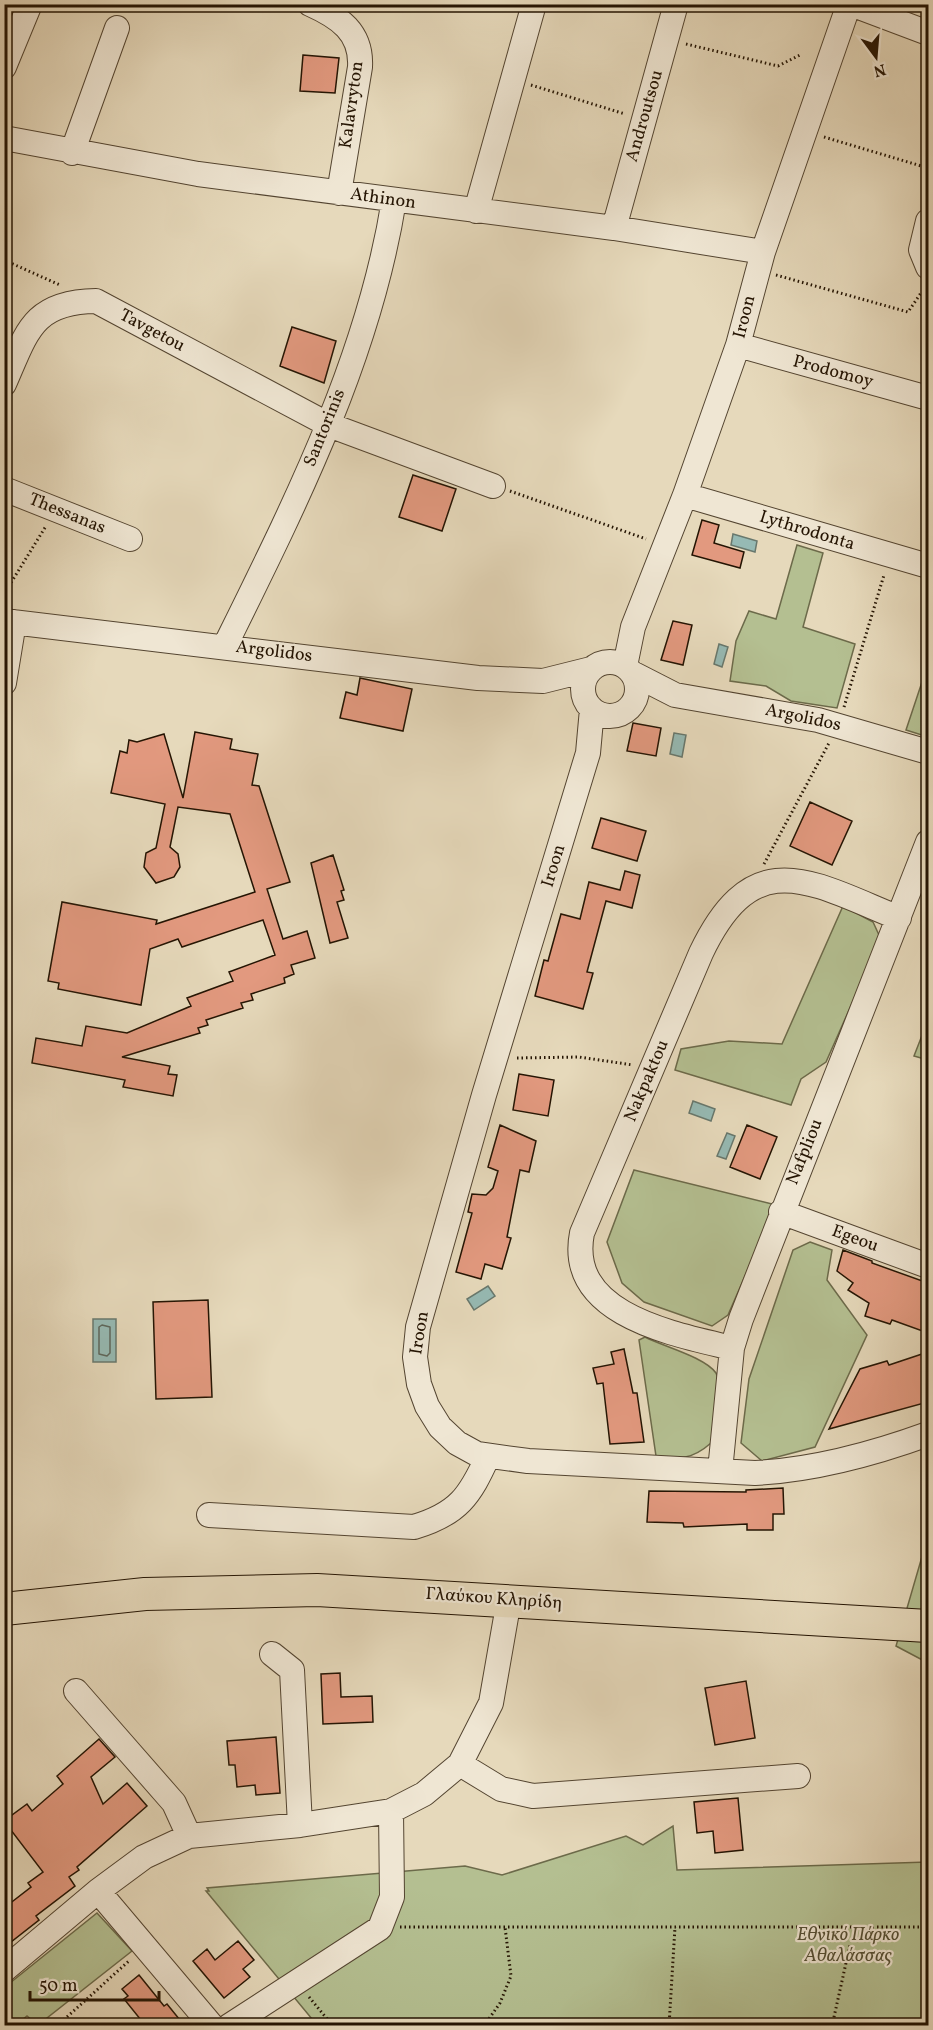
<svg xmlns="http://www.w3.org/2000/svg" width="933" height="2030" viewBox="0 0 933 2030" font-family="Vollkorn,serif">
  <rect width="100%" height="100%" fill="#e6d9bb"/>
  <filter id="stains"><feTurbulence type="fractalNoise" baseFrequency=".00333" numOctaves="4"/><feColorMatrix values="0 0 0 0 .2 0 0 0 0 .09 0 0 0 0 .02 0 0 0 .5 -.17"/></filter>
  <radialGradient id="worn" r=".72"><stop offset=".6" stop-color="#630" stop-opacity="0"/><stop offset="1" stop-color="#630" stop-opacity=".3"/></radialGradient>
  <!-- green -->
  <path fill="#b4bf91" stroke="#6c6a4a" stroke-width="1.5" d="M797,545L823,553L803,627L855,644L837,708L791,701L766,686L730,681L736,641L749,611L776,619Z
    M928,664V737L906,730Z
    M843,906L873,922L879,935L873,956L826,1062L801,1079L791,1105L675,1070L681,1049L729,1041L782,1044Z
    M928,1020V1060L914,1056Z
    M634,1170L776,1205L728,1315L712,1326L644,1302L622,1283L607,1242Z
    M810,1242L832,1250L827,1280L867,1335L815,1447L762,1461L741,1443L749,1379L793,1250Z
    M645,1337C662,1346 705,1357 716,1373C723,1385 713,1428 711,1443C693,1459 679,1460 656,1456L639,1340Z
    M928,1536V1663L896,1646Z
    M673,1826L677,1870L928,1862V2025H317L206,1891H209L207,1888L465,1866L502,1875L626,1836L643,1845Z
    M97,1913L132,1951L38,2025L27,2016L16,2025H5V1987Z"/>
  <!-- water -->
  <path fill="#96bab4" stroke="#68786d" stroke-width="1.5" d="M733,534L757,541L755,552L731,545Z
    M719,644L728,647L722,667L714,664Z
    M674,733L686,735L682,757L670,754Z
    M693,1101L715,1109L711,1121L689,1113Z
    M727,1133L735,1136L726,1159L717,1156Z
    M488,1286L495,1296L474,1310L467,1299Z
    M93,1319H116V1362H93Z"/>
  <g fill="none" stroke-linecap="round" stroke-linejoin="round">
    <!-- shore -->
    <path stroke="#5d675c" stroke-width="1.5" d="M102,1325L110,1327V1353L107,1356L99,1354V1327Z"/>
  </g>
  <!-- building -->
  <path fill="#e2997f" stroke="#241403" stroke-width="1.5" d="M303,55L339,58L335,93L300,91Z
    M292,327L336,341L324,383L280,366Z
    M413,475L456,489L442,531L399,517Z
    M702,520L719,525L714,543L744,552L740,568L692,555Z
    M673,621L692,625L683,665L661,660Z
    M360,678L412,689L403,731L340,718L346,692L357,695Z
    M633,723L661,728L656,756L627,751Z
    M195,732L232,739L230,749L258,754L252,785L259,786L290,882L267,889L283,939L307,931L315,958L291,965L294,974L284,978L285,983L251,994L253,1000L241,1003L243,1008L206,1020L208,1025L198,1028L200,1033L122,1057L170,1066L168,1074L177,1075L173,1096L123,1087L125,1080L32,1063L36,1038L82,1046L86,1026L127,1033L191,1006L187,998L233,981L229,972L275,955L263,920L182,947L178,939L150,949L141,1005L58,989L59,983L48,981L62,902L157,920L156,924L255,892L230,814L178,807L170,847L178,854L180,867L174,877L156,883L144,867L146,853L156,848L165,804L111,793L120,751L127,753L129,740L137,742L164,734L183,798Z
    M810,802L852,821L832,865L790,846Z
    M601,818L646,831L637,861L592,848Z
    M333,855L344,890L341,891L344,900L337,902L348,938L330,943L311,863Z
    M625,871L640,875L632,908L606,901L587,972L593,973L583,1009L535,996L544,960L548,961L561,914L580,919L589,882L620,890Z
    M519,1074L554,1080L548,1116L513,1110Z
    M500,1125L536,1141L529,1172L520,1170L507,1237L511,1238L502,1269L485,1264L481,1279L456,1272L472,1213L468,1212L472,1194L486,1195L493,1188L498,1171L488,1167Z
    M747,1125L777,1137L760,1179L730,1167Z
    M843,1250L872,1261V1263L928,1283V1333L892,1320L890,1324L865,1316L869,1303L848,1290L853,1283L837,1271Z
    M208,1300L212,1397L156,1399L153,1302Z
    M624,1349L633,1393H637L644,1442L610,1444L603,1383L597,1384L593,1368L614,1364L611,1352Z
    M922,1354L928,1373V1402L829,1429L860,1369L887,1361L889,1365Z
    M783,1488L784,1514H773V1530H747V1524L684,1527L683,1523L647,1522L649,1491L746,1492V1490Z
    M340,1673L341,1697L372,1696L373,1722L323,1724L321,1674Z
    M746,1681L755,1738L715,1745L705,1688Z
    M276,1737L280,1793L256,1795L255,1785L237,1787L235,1765H229L227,1741Z
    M99,1739L115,1757L91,1777L103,1804L127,1783L147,1806L77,1867L79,1870L69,1877L75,1886L36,1916L39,1920L11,1942L4,1934V1908L31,1887L28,1883L43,1872L4,1821L27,1804L32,1811L63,1784L57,1776Z
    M738,1798L743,1850L715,1853L713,1831L697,1833L694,1802Z
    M238,1941L254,1960L243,1969L250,1977L224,1998L193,1961L207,1949L215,1960Z
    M139,1975L164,2006L167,2004L184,2025H145L124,1999L128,1996L122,1989Z"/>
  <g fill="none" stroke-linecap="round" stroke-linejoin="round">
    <!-- minor casing -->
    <g stroke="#544531" stroke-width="26">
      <path id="minor" d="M310,4C339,17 362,32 360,67L339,193
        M851,4L928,33
        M4,67L30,4
        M4,138L198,174L614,228L763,252
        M72,153L117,28
        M476,211L534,4
        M928,221L921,250L928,267
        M614,228L676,4
        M738,345L928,398
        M4,384C27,332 32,302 96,301L329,425L493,486
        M4,489L130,539
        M685,495L928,566
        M4,621L478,678L543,681L591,669
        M225,646C295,504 369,358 394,200
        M583 689a27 27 0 1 1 54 0a27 27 0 1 1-54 0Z
        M625,666L633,627L685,495L738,345L763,252L849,4
        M632,673L675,695L818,720L928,752
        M4,683L14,622
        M592,709L588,753L484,1095L418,1327L415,1357L419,1384L427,1406L440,1427L457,1443L477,1454L528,1461L755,1473C814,1470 873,1454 928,1434
        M781,1212L928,1266
        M732,1348C674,1334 566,1315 582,1233L701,953C754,842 810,882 899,918
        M720,1471L732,1348L741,1319L928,842
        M209,1515L414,1527C458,1514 470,1496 488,1456
        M272,1654L292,1670L300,1825
        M76,1691L174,1803L189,1836
        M460,1764L501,1789L533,1796L798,1776
        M98,1891L212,2026
        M4,1970L98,1891L144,1857L189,1836L300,1825L391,1811L424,1794L460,1764L491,1703L509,1600
        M229,2026L380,1928L392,1897L391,1811"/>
    </g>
    <!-- major casing -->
    <g stroke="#241403" stroke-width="34">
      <path id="major" d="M4,1609L145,1594L317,1590L928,1626"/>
    </g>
    <!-- path -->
    <path stroke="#241403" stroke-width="3" stroke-dasharray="1.5 3" stroke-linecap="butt" d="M686,44L778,66L800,55
      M531,85L625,114
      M824,137L928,168
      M4,260L60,285
      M776,275L908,312L925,287
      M510,491L646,539
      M4,594L46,526
      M844,707L884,575
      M764,864L829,743
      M517,1058L579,1057L633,1065
      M400,1927H928
      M309,1997L333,2026
      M57,2026L130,1960
      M484,2026L500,2003L511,1976L505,1927
      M669,2026L675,1927
      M832,2026L850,1945"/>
    <!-- minor -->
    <use href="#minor" stroke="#efe6d3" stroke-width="24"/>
    <!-- major -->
    <use href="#major" stroke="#e6d9bb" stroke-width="32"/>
  </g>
  <g text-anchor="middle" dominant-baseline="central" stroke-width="4.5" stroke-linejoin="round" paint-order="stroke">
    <!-- street labels -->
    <g font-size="18" fill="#241403" stroke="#efe6d3">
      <text transform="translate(352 105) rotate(-82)">Kalavryton</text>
      <text transform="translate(645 116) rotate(-74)">Androutsou</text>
      <text transform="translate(383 199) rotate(8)">Athinon</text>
      <text transform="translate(745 317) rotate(-76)">Iroon</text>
      <text transform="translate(152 331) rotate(28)">Tavgetou</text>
      <text transform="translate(833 372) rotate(15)">Prodomoy</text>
      <text transform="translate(325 428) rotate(-68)">Santorinis</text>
      <text transform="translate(67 514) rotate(22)">Thessanas</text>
      <text transform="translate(807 531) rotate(17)">Lythrodonta</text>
      <text transform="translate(274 652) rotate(7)">Argolidos</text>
      <text transform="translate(803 718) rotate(12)">Argolidos</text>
      <text transform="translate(554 866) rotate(-73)">Iroon</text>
      <text transform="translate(647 1081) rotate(-67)">Nakpaktou</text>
      <text transform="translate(805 1152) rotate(-68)">Nafpliou</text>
      <text transform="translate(855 1239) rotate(20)">Egeou</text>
      <text transform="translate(420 1333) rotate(-81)">Iroon</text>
      <text transform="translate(494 1599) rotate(4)">Γλαύκου Κληρίδη</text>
    </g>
    <!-- park labels -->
    <g font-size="18" font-style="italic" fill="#565035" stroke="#efe6d3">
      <text x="848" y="1935">Εθνικό Πάρκο<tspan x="848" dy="21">Αθαλάσσας</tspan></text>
    </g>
  </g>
  <!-- margin -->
  <rect width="933" height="2030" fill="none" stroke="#e6d9bb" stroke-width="24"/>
  <rect x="6" y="6" width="921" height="2018" fill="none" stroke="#241403" stroke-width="3"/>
  <rect x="12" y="12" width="909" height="2006" fill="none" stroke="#241403" stroke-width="1.5"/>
  <!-- north arrow -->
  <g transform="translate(876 57) rotate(164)" stroke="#efe6d3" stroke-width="4.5" paint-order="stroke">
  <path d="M0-4.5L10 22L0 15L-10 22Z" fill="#241403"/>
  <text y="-9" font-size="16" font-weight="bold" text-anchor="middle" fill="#241403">N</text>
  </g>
  <!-- scale -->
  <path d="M30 1991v9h129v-9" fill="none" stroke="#241403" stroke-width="3"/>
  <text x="39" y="1991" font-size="18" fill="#241403" stroke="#efe6d3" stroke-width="4.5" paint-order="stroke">50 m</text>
  <rect width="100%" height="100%" filter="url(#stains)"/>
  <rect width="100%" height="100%" fill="url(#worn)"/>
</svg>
